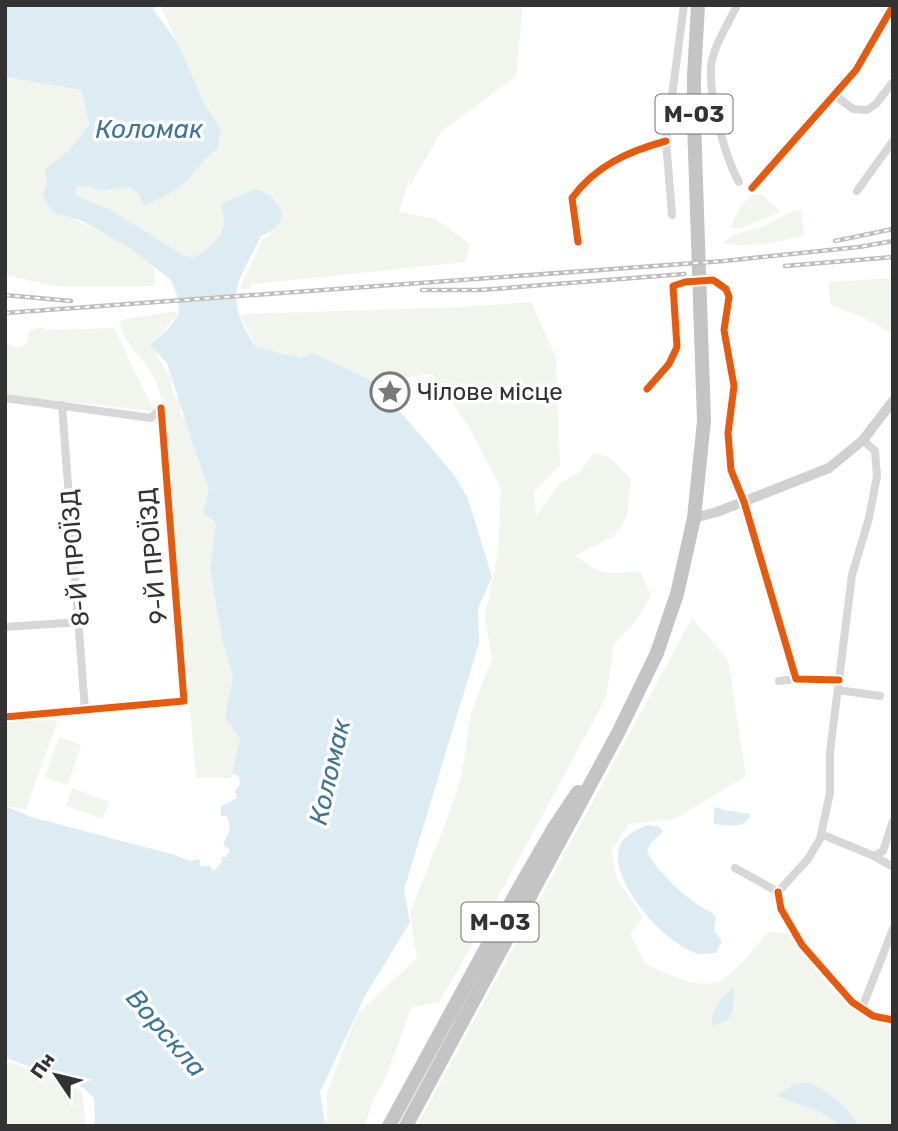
<svg xmlns="http://www.w3.org/2000/svg" width="898" height="1131" viewBox="0 0 898 1131" font-family="Rubik,sans-serif">
  <rect width="100%" height="100%" fill="#fff"/>
  <!-- green -->
  <path fill="#f1f5ed" d="M160,5H523L516,76L442,131L408,188L411,173L399,212L436,219L470,244L465,262L253,284L247,290L240,288L263,238L267,237L280,224H225C219,238 207,251 193,258L181,254L112,211L77,196L75,191L76,186H88L102,191L129,187L138,193L144,205L187,181L201,161L217,150L177,42Z
    M5,77L82,90L89,123L69,150L44,170L53,212C90,224 123,242 154,266L155,286H55L5,275Z
    M754,194L762,195L781,212L740,228H730C736,216 742,201 754,194Z
    M801,210L804,235C778,242 750,249 723,243C733,233 746,231 759,228C774,224 785,211 801,210Z
    M893,278V334L866,319L830,304L829,282Z
    M531,302L556,357L560,465L534,492L536,516L559,484L580,472L594,453L610,457L631,479L627,516L614,536L576,555C599,576 610,574 640,571L651,595L636,621L614,644L606,698L460,967L439,1002L411,1008L387,1075L374,1098L365,1126H323L327,1120V1093L357,1014L417,958L410,913L454,801L463,767L471,713L492,659L485,616L498,552L501,488L469,427L432,374L375,382L313,353L301,358L256,347L240,316L245,314L461,307Z
    M177,311L179,313L156,339L158,358L171,377L173,396L181,399L180,412L192,433L200,465L209,489L206,517L216,523L210,568L223,643L233,674L225,718L240,738L231,778H196L164,411C161,399 159,385 152,374C141,355 123,344 120,321L126,319Z
    M42,327L46,330L114,328L154,411L5,395V343L18,348L27,343L29,331Z
    M692,618L728,660L746,776L675,819L629,824L611,852L618,880L643,917L630,934L645,964C667,973 694,989 718,982C733,977 757,944 768,932L787,933C811,963 833,997 866,1017C874,1021 884,1022 893,1023V1126H417Z
    M58,720L26,809L5,806V721Z
    M59,737L81,745L68,785L45,777Z
    M72,788L109,802L103,819L66,806Z
    M11,1062L82,1091L86,1126H5V1064Z"/>
  <!-- water -->
  <path fill="#ddebf3" d="M5,5H158L153,9L177,42L204,103L221,130L217,150C201,161 201,165 189,179C182,187 155,202 144,205L138,193L129,187L102,191L88,186H77L75,191L77,196L111,210L181,254L193,258C205,252 224,236 224,222C224,216 222,209 221,204L255,189L270,195L282,212C281,228 274,230 261,236C254,252 241,271 237,288C233,308 245,332 256,347L301,358L313,353L375,382L455,476L468,499L492,577L478,608L479,643L404,890L410,922L365,996L320,1092L325,1124L323,1126H92L95,1121L94,1098L77,1082L5,1058V806L31,817L175,855L191,861L199,859L200,866H209L214,871L222,862V857H226L230,850L223,844C229,831 233,831 226,816H221V806L237,798L235,791L240,784L239,776L232,774L240,738L225,718L233,675L223,643L210,568L216,523L203,513L209,489L195,451L167,363L150,345L170,327L179,314L177,295L171,280L131,249L84,222L52,212L43,195L47,180L44,170L69,150L89,124L82,90L5,77Z
    M717,807L723,810L751,814C744,830 729,825 714,824V809Z
    M647,825L659,827L663,831L650,844L647,851C658,874 690,903 713,913L716,918L714,931L722,941L716,953C711,953 705,955 700,954C668,948 603,877 621,843C626,834 637,830 647,825Z
    M734,988L733,1008L728,1020L714,1026L711,1021C715,1006 721,996 734,988Z
    M806,1082C830,1091 845,1105 859,1126H842L821,1112L776,1096L793,1085Z"/>
  <g fill="none" stroke-linecap="round" stroke-linejoin="round">
    <!-- street -->
    <path stroke="#d7d7d7" stroke-width="8" d="M737,5C729,23 716,41 712,60C706,89 725,157 739,182
      M836,96L853,109L867,110L876,104L893,82
      M752,188L856,70L893,6
      M857,191L893,141
      M672,215L666,141L684,5
      M578,242L572,198C595,166 629,151 666,141
      M647,389L669,364L677,347L673,286L685,282L713,280L726,289L729,297L724,330L734,386L728,433L731,470L744,502L796,679L839,680
      M5,398L151,418L161,408
      M62,405L85,710
      M5,627L80,622
      M779,681L796,679
      M838,690L880,696
      M5,717L184,701L161,408
      M821,834L874,856L893,867
      M874,856L883,851L893,821
      M735,868L778,892
      M778,892L808,859L820,839L830,793V752L852,575L869,518L877,476L875,451L863,440
      M778,892L781,909L802,945L852,1002L873,1016L893,1020
      M862,1008L893,929"/>
    <!-- secondary -->
    <path stroke="#d0d0d0" stroke-width="10" d="M694,518L717,512L829,468L863,440L893,401"/>
    <!-- highway -->
    <path stroke="#c4c4c4" stroke-width="14" d="M389,1126L519,888L552,831L578,792
      M406,1126L618,733L657,653L677,594L694,518L704,421L694,122V76L698,5"/>
    <!-- rail casing -->
    <g stroke="#bebebe" stroke-width="4.5">
      <path id="rail" d="M835,241L893,229
        M785,266L893,257
        M422,290H480L684,274
        M5,295L71,301
        M5,313L724,261L859,247L893,241"/>
    </g>
    <!-- rail -->
    <use href="#rail" stroke="#fff" stroke-width="2" stroke-dasharray="5" stroke-linecap="butt"/>
    <!-- cycleway casing -->
    <g stroke="#fff" stroke-width="11">
      <path id="cycleway" d="M752,188L856,70L893,6
        M578,242L572,198C595,166 629,151 666,141
        M647,389L669,364L677,347L673,286L685,282L713,280L726,289L729,297L724,330L734,386L728,433L731,470L744,502L796,679L839,680
        M5,717L184,701L161,408
        M778,892L781,909L802,945L852,1002L873,1016L893,1020"/>
    </g>
    <!-- cycleway -->
    <use href="#cycleway" stroke="#e8590c" stroke-width="7"/>
  </g>
  <!-- icons -->
  <defs>
    <g id="sight-ring" transform="scale(2.0125)"><circle r="9.5" fill="#fff" stroke="#7a7a7a" stroke-width="1.5"/><path d="M0-6L1.8-2.2L6-1.7L2.9 1.2L3.7 5.4L0 3.3L-3.7 5.4L-2.9 1.2L-6-1.7L-1.8-2.2Z" fill="#7a7a7a"/></g>
  </defs>
  <g fill-rule="evenodd">
    <use href="#sight-ring" x="390" y="392"/>
  </g>
  <g text-anchor="middle" dominant-baseline="central" stroke-width="7" stroke-linejoin="round" paint-order="stroke">
    <!-- shield labels -->
    <g fill="#fff" stroke="#707070" stroke-width="2">
      <rect x="655.5" y="94.5" width="77" height="39" rx="5"/>
      <rect x="461.5" y="902.5" width="77" height="39" rx="5"/>
    </g>
    <g font-size="23" font-weight="bold" fill="#333">
      <text x="694" y="114">М-03</text>
      <text x="500" y="922">М-03</text>
    </g>
    <!-- poi labels -->
    <g font-size="24" fill="#333" stroke="#fff" text-anchor="start">
      <text x="417" y="392">Чілове місце</text>
    </g>
    <!-- street labels -->
    <g font-size="24" fill="#333" stroke="#fff">
      <text transform="translate(153 556) rotate(-95)">9-Й ПРОЇЗД</text>
      <text transform="translate(75 558) rotate(-95)">8-Й ПРОЇЗД</text>
    </g>
    <!-- water labels -->
    <g font-size="26" font-style="italic" fill="#3f7597" stroke="#fff">
      <text x="149" y="129">Коломак</text>
      <text transform="translate(330 772) rotate(-77)">Коломак</text>
      <text transform="translate(166 1033) rotate(49)">Ворскла</text>
    </g>
  </g>
  <!-- border -->
  <rect width="898" height="1131" fill="none" stroke="#333333" stroke-width="14"/>
  <!-- north arrow -->
  <g transform="translate(56 1075) rotate(305)" stroke="#ffffff" stroke-width="5" paint-order="stroke">
  <path d="M0-5L12 26L0 18L-12 26Z" fill="#333333"/>
  <text y="-10" font-size="19" font-weight="bold" text-anchor="middle" fill="#333333">Пн</text>
  </g>
</svg>
